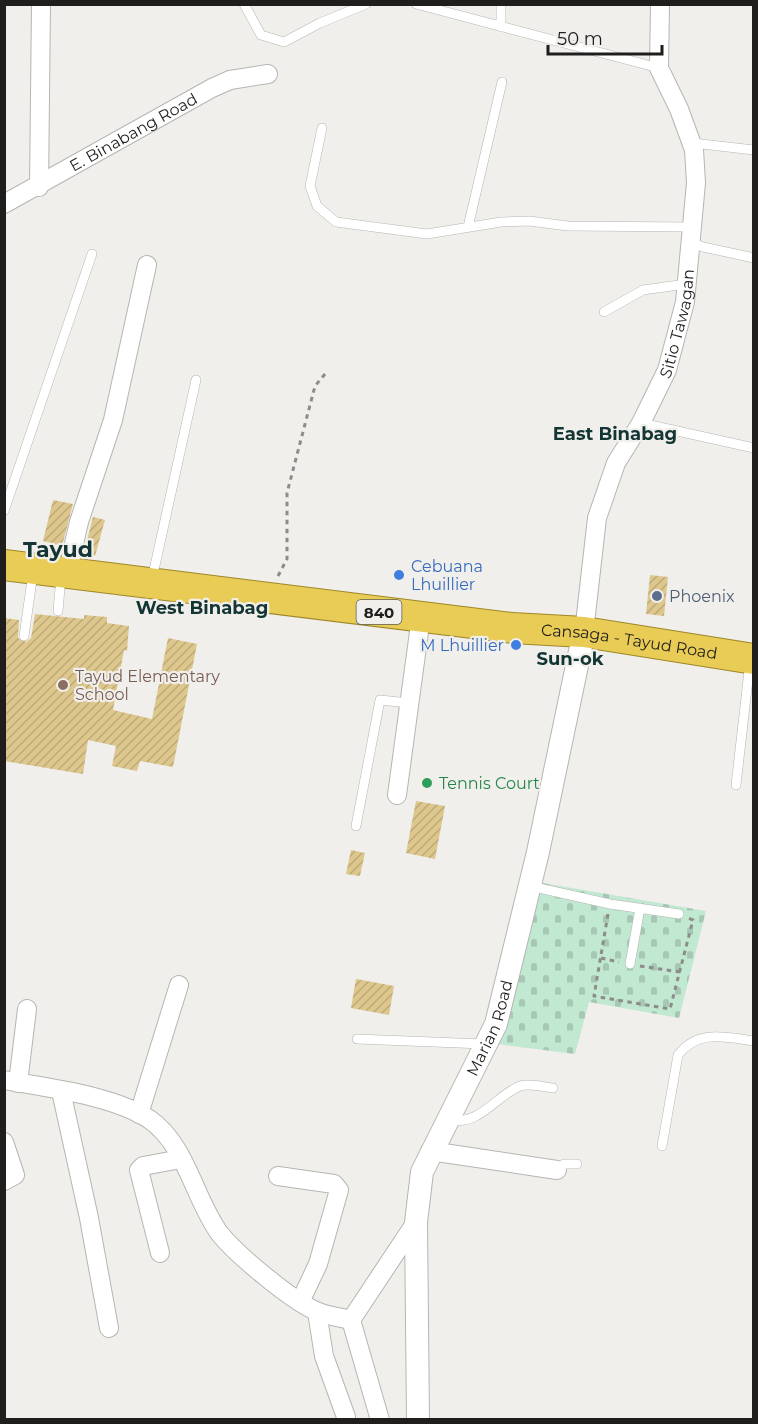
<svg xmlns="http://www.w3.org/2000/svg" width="758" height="1424" viewBox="0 0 758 1424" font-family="Montserrat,sans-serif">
  <defs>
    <pattern id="cemetery-stones" width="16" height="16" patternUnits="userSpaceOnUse" patternTransform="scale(1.5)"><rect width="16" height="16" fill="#c1e8d1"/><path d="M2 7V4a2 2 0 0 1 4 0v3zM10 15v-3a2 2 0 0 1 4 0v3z" fill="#a5c7b3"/></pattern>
    <pattern id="building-hatch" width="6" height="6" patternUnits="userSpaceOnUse" patternTransform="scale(1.5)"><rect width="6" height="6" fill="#ddc78c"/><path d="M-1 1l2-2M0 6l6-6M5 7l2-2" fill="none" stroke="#bdaa78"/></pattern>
  </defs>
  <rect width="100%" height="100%" fill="#f1efec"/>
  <!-- cemetery -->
  <path fill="url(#cemetery-stones)" d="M537,882L706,911L679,1018L589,1002L575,1054L497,1044Z"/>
  <!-- building -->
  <path fill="url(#building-hatch)" d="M53,500L73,504L62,546L43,541Z
    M93,517L105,520L95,556L84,552Z
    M650,575L668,577L664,616L646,614Z
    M35,614L84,619V615L107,617V623L129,626L127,651L124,650L113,710L152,719L168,638L197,644L173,767L140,761L137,771L112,766L116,746L88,740L83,774L4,761V618L19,620L18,638L26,642L31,638Z
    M416,801L445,806L435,859L406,853Z
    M351,850L365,853L360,876L346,874Z
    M356,979L394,986L389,1015L351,1008Z"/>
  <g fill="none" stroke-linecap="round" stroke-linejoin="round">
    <!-- service casing -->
    <g stroke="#b6b5b2" stroke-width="10">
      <path id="service" d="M244,4L261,35L284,42L320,23L366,4
        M416,4L659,68
        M501,27V4
        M322,128L310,186L317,206L336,222L427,234L501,222L529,221L568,226L692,227
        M693,143L754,150
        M468,227L502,82
        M690,242L703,247L754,258
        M604,312L643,290L686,284
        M641,423L754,448
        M4,511L92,254
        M152,579L196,380
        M58,611L61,577
        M24,636L33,573
        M736,785L750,662
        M356,826L380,700L409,703
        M530,886L610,904L679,914
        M630,964L640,908
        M357,1039L484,1044
        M450,1119C477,1128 497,1095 520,1086C530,1083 544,1087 553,1088
        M662,1146L678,1055C698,1029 725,1037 754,1041
        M557,1170L564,1164H577"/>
    </g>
    <!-- minor casing -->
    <g stroke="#b6b5b2" stroke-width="20">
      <g id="minor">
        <path d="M39,187L41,4"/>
        <path id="s1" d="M4,204L212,88L230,80L268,74"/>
        <path d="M67,574L79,522L113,420L147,265"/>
        <path id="s2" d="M584,632L597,518L616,463L641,423L667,370L685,302L696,183L694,150L679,109L659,68L660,4"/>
        <path d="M397,795L421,617"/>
        <path d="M4,1080C48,1088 111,1095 149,1119C187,1145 194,1199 220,1234C237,1255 291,1300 316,1311C326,1316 340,1317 351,1320"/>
        <path d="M18,1083L27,1009"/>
        <path d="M61,1091L89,1218L109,1328"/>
        <path d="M139,1114L179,985"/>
        <path d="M4,1142L15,1175L4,1181"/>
        <path d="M430,1151L557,1170"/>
        <path d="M278,1176L334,1184L339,1190L318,1264L300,1302"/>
        <path d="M160,1253L139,1170L143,1166L181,1159"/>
        <path d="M317,1312L324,1356L346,1417"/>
        <path d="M380,1420L351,1320L416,1222"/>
      </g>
    </g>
    <!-- tertiary casing -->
    <g stroke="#b6b5b2" stroke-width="24">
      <g id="tertiary">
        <path id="s3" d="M418,1420L416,1222L422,1172L496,1024L538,852L584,632"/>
      </g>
    </g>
    <!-- trunk casing -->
    <g stroke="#9e8727" stroke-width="32">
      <g id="trunk">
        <path id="s4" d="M4,565L512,628L584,632L754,659"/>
      </g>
    </g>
    <!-- path -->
    <path stroke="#8d8c8a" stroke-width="3" stroke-dasharray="4.5 4.5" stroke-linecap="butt" d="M278,576L287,559V493L315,386L325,374
      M608,914L594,996L670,1009L693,920L688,918
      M601,958L619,962
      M640,966L680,972"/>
    <!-- service -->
    <use href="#service" stroke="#fff" stroke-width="9"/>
    <!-- minor -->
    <use href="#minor" stroke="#fff" stroke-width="18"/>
    <!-- tertiary -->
    <use href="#tertiary" stroke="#fff" stroke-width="22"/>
    <!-- trunk -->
    <use href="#trunk" stroke="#e8cc56" stroke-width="30"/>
  </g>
  <!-- markers -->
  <g fill="#3f7fe0" stroke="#f1efec" stroke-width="2">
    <circle cx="399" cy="575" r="6"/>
    <circle cx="516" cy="645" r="6"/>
  </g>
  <circle fill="#5c6f8a" stroke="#f1efec" stroke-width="2" cx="657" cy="596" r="6"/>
  <circle fill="#8d6e63" stroke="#f1efec" stroke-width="2" cx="63" cy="685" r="6"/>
  <circle fill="#2e9e5b" stroke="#f1efec" stroke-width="2" cx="427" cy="783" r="6"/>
  <g text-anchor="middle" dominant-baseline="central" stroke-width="4.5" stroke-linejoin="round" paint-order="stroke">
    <!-- shield labels -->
    <rect fill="#f1efec" stroke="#5e5d5b" stroke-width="1.5" x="356.5" y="600" width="45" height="24" rx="4.5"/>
    <g font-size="15" font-weight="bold" fill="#1f1e1d">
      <text x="379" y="612">840</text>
    </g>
    <!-- street labels -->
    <g font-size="16" fill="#1f1e1d" stroke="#f1efec">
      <text stroke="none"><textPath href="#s1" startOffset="148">E. Binabang Road</textPath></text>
      <text stroke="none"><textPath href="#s2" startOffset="327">Sitio Tawagan</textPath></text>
      <text stroke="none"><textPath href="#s4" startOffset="630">Cansaga - Tayud Road</textPath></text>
      <text stroke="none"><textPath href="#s3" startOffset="408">Marian Road</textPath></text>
    </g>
    <!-- shop labels -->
    <g font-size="16" fill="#366cbe" stroke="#f1efec" text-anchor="start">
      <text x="411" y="566">Cebuana<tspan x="411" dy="18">Lhuillier</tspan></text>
      <text x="504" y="645" text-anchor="end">M Lhuillier</text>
    </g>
    <!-- service labels -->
    <g font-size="16" fill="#4e5e75" stroke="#f1efec" text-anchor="start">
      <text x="669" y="596">Phoenix</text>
    </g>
    <!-- education labels -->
    <g font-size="16" fill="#785e54" stroke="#f1efec" text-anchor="start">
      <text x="75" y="676">Tayud Elementary<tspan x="75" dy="18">School</tspan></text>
    </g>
    <!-- leisure labels -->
    <g font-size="16" fill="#27864d" stroke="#f1efec" text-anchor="start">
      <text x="439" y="783">Tennis Court</text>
    </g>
    <!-- neighbourhood labels -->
    <g font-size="18" font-weight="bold" fill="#133534" stroke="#f1efec">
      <text x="615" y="434">East Binabag</text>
      <text x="202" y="608">West Binabag</text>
      <text x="570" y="659">Sun-ok</text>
    </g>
    <!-- district labels -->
    <g font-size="22" font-weight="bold" fill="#133534" stroke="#f1efec">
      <text x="58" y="549">Tayud</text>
    </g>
  </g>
  <!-- border -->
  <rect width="758" height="1424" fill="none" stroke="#1f1e1d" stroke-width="12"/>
  <!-- scale -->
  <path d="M548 45v9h114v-9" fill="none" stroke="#1f1e1d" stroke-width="3"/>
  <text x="557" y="45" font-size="18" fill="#1f1e1d" stroke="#f1efec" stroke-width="4.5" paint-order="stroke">50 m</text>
</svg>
